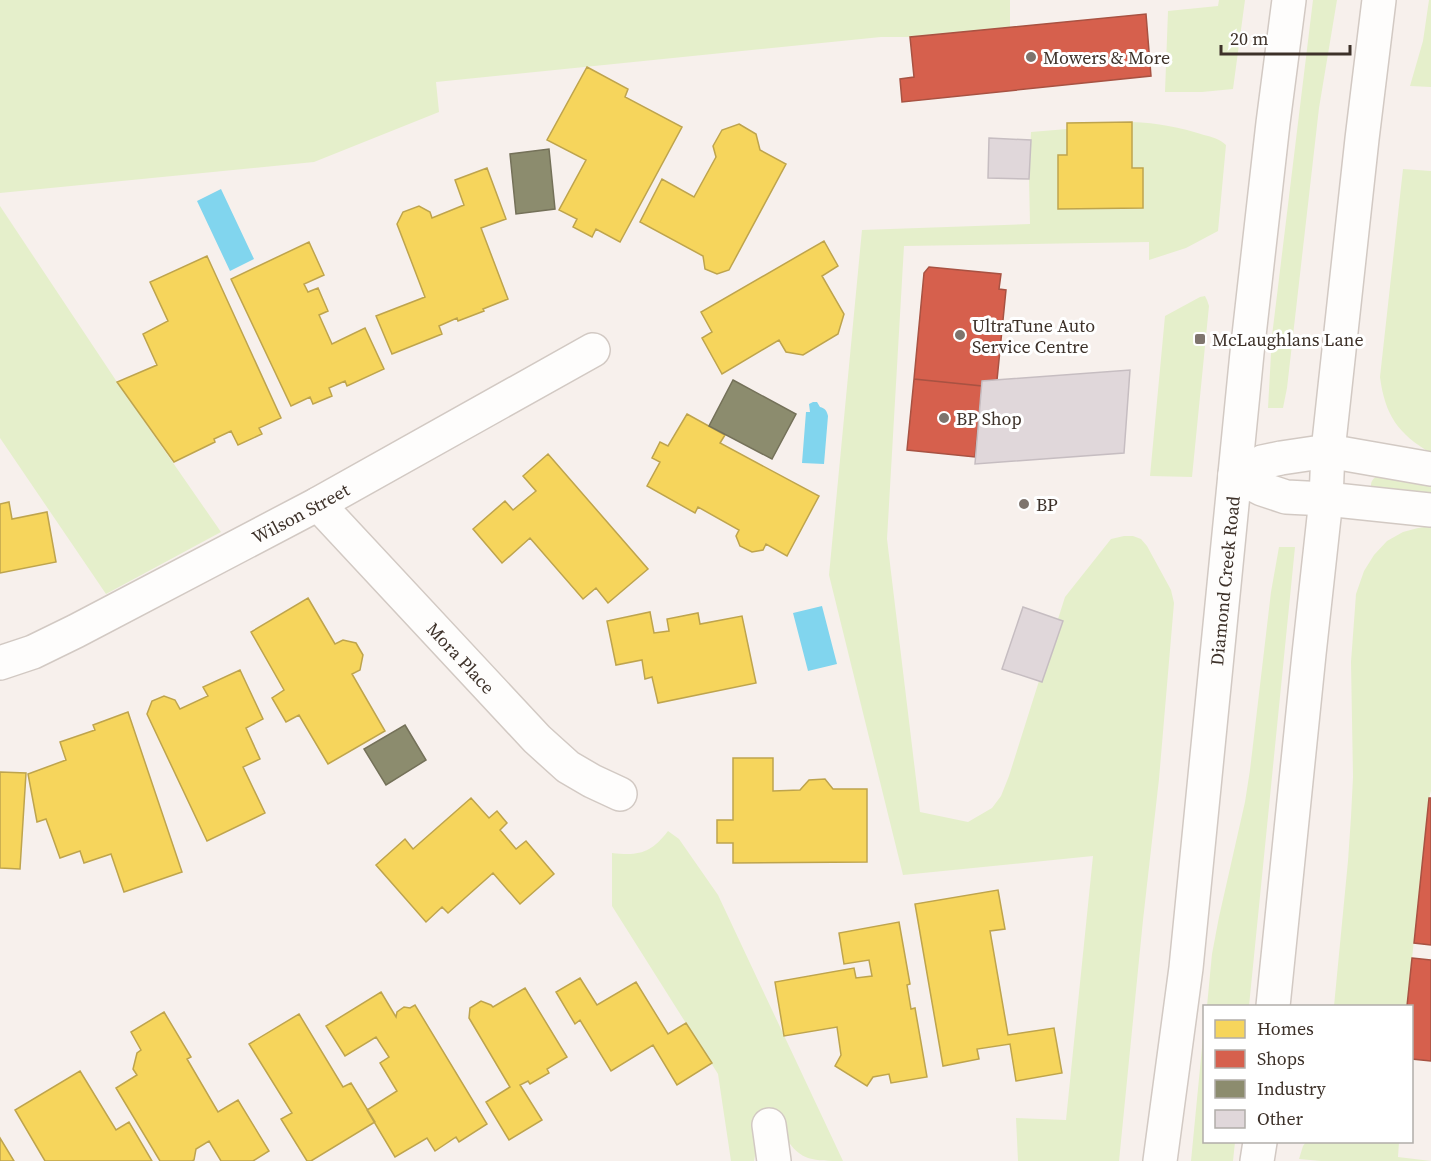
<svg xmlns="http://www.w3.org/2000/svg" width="1431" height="1161" viewBox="0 0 1431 1161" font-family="'Source Serif 4',serif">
  <rect width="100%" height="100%" fill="#f7f0ec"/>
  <!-- green -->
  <path fill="#e5efcb" d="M0,0H1010V27L910,37H881L436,82L439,112L314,162L0,193Z
    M1219,0H1245L1233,89L1202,92H1165L1168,11L1218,6Z
    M1313,0H1337L1319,108L1287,388L1283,408H1268L1272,336Z
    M1429,0H1431V87L1410,86L1423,41Z
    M1132,122C1157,123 1180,127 1204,135C1212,137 1220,139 1226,145L1218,231L1186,248L1149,260V242L904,246L887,539L920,812L968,822L992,808L1001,796L1009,776L1039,681L1042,682L1063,621L1058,619L1065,597L1111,539L1124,536H1133L1141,539L1147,546L1171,590L1174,603L1159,779L1143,920L1119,1161H1018L1016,1118L1066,1120L1093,856L903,875L829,575L862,230L1030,224L1029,179L1031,132L1067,129V123Z
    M1403,169L1431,171V453C1398,434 1385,415 1380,377Z
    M0,206L117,382L221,532L106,594L0,438Z
    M1205,296L1207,300L1209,306L1192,477L1150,476L1165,316L1200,297Z
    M1378,476L1431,482V495L1375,491L1371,486C1371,481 1373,478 1378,476Z
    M1431,526V791L1429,798L1407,1006H1334L1348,861L1351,817L1353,777L1351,662L1356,594L1364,571L1374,555L1387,541L1403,532L1418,528Z
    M1279,547H1295L1249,1006H1207L1212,954L1219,917L1245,802L1250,770L1271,592Z
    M668,831L679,839L718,895L843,1161C814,1161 800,1161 786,1138L756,1151L754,1161H731L718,1074L612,906V853C640,856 651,853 668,831Z
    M1204,1027V1142H1235L1233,1161H1191Z
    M1306,1142H1399L1398,1157L1431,1161H1321L1299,1159L1303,1146Z"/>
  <!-- water -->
  <path fill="#81d5ee" d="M221,189L254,259L230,271L197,201Z
    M813,402H817L820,407C825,408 827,411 828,416L824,464L802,463L806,412H810L809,404Z
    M822,606L837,664L808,671L793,613Z"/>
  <!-- homes -->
  <path fill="#f6d55c" stroke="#bea44d" stroke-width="1.5" d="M587,67L628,89L625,97L682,127L620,242L596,229L592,237L573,227L577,219L559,210L586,160L547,140Z
    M1132,122V168H1143V208L1058,209V155H1067V123Z
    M739,124L756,134L760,150L786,164L729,270L717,274L705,269L703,256L640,222L662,179L694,197L716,157L713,146L722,130Z
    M487,168L506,219L481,228L508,299L483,309L484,311L458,321L457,318L439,326L442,334L392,354L376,316L425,297L397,224L403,212L419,206L430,212L432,218L464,205L455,180Z
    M824,241L838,266L822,276L844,314L838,334L803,355L786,352L779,340L722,374L702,338L712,332L701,312Z
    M309,242L324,275L304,284L308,292L318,288L328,311L319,315L332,344L365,328L384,369L347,386L345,381L329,388L332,396L313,404L310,397L291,406L231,279Z
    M207,256L281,418L259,428L262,434L238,445L231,431L214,439L215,442L174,462L117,382L157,365L143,334L168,321L150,282Z
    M687,414L725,435L720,443L819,496L787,556L766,544L763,550L752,552L740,546L736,536L739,530L698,507L695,513L647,486L660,462L652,458L660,442L668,446Z
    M548,454L648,569L608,603L596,588L583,599L530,538L502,563L473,529L505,501L513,510L536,491L523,476Z
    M9,502L12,519L47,512L56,562L0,573V504Z
    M308,598L335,644L343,640L356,643L363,655L360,670L352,674L385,731L328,764L299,715L286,722L272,698L284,690L251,632Z
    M650,612L654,633L669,631L667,619L698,613L700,624L742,616L756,683L658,703L652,677L645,679L642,660L616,665L607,621Z
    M240,670L263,719L246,728L260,759L243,767L265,813L207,841L147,714L152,701L164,696L175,700L180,709L208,696L203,687Z
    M128,712L182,872L124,892L111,854L84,863L80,851L60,858L46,819L37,822L28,774L66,760L60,742L95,730L93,725Z
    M733,758H773V791L800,790L809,780L825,779L833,789H867V862L733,863V843H717V820H733Z
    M0,772L26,773L20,869L0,868Z
    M471,798L489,818L497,811L507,823L500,830L516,849L526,841L554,874L520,904L493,873L448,913L442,907L426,922L376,865L405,839L413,849Z
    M998,890L1005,929L990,931L1008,1035L1054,1028L1062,1073L1016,1081L1010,1044L977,1049L979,1059L943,1066L915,904Z
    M899,922L910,984L907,985L911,1009L915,1008L927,1077L891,1083L889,1074L873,1077L867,1086L835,1066L841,1055L837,1027L784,1036L775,982L854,968L856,978L872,976L869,960L844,964L839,933Z
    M580,978L597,1005L636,982L668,1034L686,1023L712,1063L677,1085L653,1045L611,1071L580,1020L575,1024L556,992Z
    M525,988L567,1057L547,1069L549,1073L530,1084L528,1081L520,1085L542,1120L509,1140L486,1102L510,1087L469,1018L470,1008L481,1001L491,1005L493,1007Z
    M381,992L396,1017L397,1012L404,1007L410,1008L415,1005L487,1124L459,1142L456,1137L435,1151L427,1138L395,1157L367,1110L397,1091L380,1063L389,1057L376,1037L345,1056L326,1026Z
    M164,1012L191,1057L187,1059L218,1112L238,1100L269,1151L253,1161H221L209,1141L196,1149L194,1160L192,1161H160L116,1088L137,1075L133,1069L137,1053L141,1050L131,1032Z
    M299,1014L343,1087L351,1083L375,1122L311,1161H307L281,1119L292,1113L249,1044Z
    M80,1071L116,1130L129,1122L152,1161H45L15,1110Z
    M0,1138L14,1161H0Z"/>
  <!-- shops -->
  <path fill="#d6604d" stroke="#a85242" stroke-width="1.5" d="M1146,14L1151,76L902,102L900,79L914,77L910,37Z
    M929,267L1001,274L999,289L1006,290L997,380L982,381V386L914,379L924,273Z
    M914,379L982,386L975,457L907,450Z
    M1429,798H1431V945L1414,943Z
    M1412,958L1431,960V1061L1412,1059V1006H1407Z"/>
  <!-- industry -->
  <path fill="#8c8c6e" stroke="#747159" stroke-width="1.5" d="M549,149L555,209L516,214L510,154Z
    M733,380L796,414L772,459L709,426Z
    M405,725L426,760L386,785L364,749Z"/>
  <!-- building -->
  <path fill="#e0d7da" stroke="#c6bdc1" stroke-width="1.5" d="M989,138L1031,140L1029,179L988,178Z
    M1130,370L1124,453L975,464L982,381Z
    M1023,607L1063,621L1042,682L1002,669Z"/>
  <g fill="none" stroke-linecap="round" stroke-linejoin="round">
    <!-- minor casing -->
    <g stroke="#d2c9c3" stroke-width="36">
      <g id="minor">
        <path d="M1328,451L1431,469"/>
        <path d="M1326,499L1431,510"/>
        <path id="s1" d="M318,504L537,739L568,767L592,781L620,794"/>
        <path id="s2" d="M0,663L33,652L76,631L318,504L593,350"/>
        <path d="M769,1125L774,1161"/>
      </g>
    </g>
    <!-- primary casing -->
    <g stroke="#d2c9c3" stroke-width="36">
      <g id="primary">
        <path d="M1235,475L1262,462L1281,458L1328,451"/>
        <path d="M1235,475L1262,489L1286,497L1326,499"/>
        <path d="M1273,1006L1309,654L1326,499L1328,451L1362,139L1379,0"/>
        <path id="s3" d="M1160,1161L1186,968L1247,353L1273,123L1289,0"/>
        <path d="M1257,1161L1260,1142"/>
      </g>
    </g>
    <!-- minor -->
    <use href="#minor" stroke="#fefdfc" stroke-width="33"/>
    <!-- primary -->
    <use href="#primary" stroke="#fefdfc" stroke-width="33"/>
  </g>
  <!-- markers -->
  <g fill="#7e746d" stroke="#fff" stroke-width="2">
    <circle cx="1031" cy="57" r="6"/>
    <circle cx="960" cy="335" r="6"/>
    <rect x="1194" y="333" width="12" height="12" rx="3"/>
    <circle cx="944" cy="418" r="6"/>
    <circle cx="1024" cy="504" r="6"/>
  </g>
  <g text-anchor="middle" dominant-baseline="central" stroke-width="6" stroke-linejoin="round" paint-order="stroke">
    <!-- poi labels -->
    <g font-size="18" fill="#3d3129" stroke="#fff" text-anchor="start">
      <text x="1043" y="57">Mowers &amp; More</text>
      <text x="972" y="325">UltraTune Auto<tspan x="972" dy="21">Service Centre</tspan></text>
      <text x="1212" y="339">McLaughlans Lane</text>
      <text x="956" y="418">BP Shop</text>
      <text x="1036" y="504">BP</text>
    </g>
    <!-- street labels -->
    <g font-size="18" fill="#3d3129" stroke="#fff">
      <text stroke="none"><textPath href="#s2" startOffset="336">Wilson Street</textPath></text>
      <text stroke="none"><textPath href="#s3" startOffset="584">Diamond Creek Road</textPath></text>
      <text stroke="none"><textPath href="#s1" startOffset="210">Mora Place</textPath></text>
    </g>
  </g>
  <!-- legend -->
  <rect x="1203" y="1005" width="210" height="138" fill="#ffffff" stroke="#b1ada9" stroke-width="1.5"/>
  <rect x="1215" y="1020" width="30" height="18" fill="#f6d55c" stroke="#b1ada9" stroke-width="1.5"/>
  <text x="1257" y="1035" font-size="18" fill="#3d3129">Homes</text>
  <rect x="1215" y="1050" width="30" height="18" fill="#d6604d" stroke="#b1ada9" stroke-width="1.5"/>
  <text x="1257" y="1065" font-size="18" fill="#3d3129">Shops</text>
  <rect x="1215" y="1080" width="30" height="18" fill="#8c8c6e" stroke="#b1ada9" stroke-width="1.5"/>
  <text x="1257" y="1095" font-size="18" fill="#3d3129">Industry</text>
  <rect x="1215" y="1110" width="30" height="18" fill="#e0d7da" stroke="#b1ada9" stroke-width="1.5"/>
  <text x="1257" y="1125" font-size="18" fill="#3d3129">Other</text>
  <!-- scale -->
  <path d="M1221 45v9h129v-9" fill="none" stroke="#3d3129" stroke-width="3"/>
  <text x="1230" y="45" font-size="18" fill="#3d3129" stroke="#ffffff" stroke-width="4.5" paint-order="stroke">20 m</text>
</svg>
